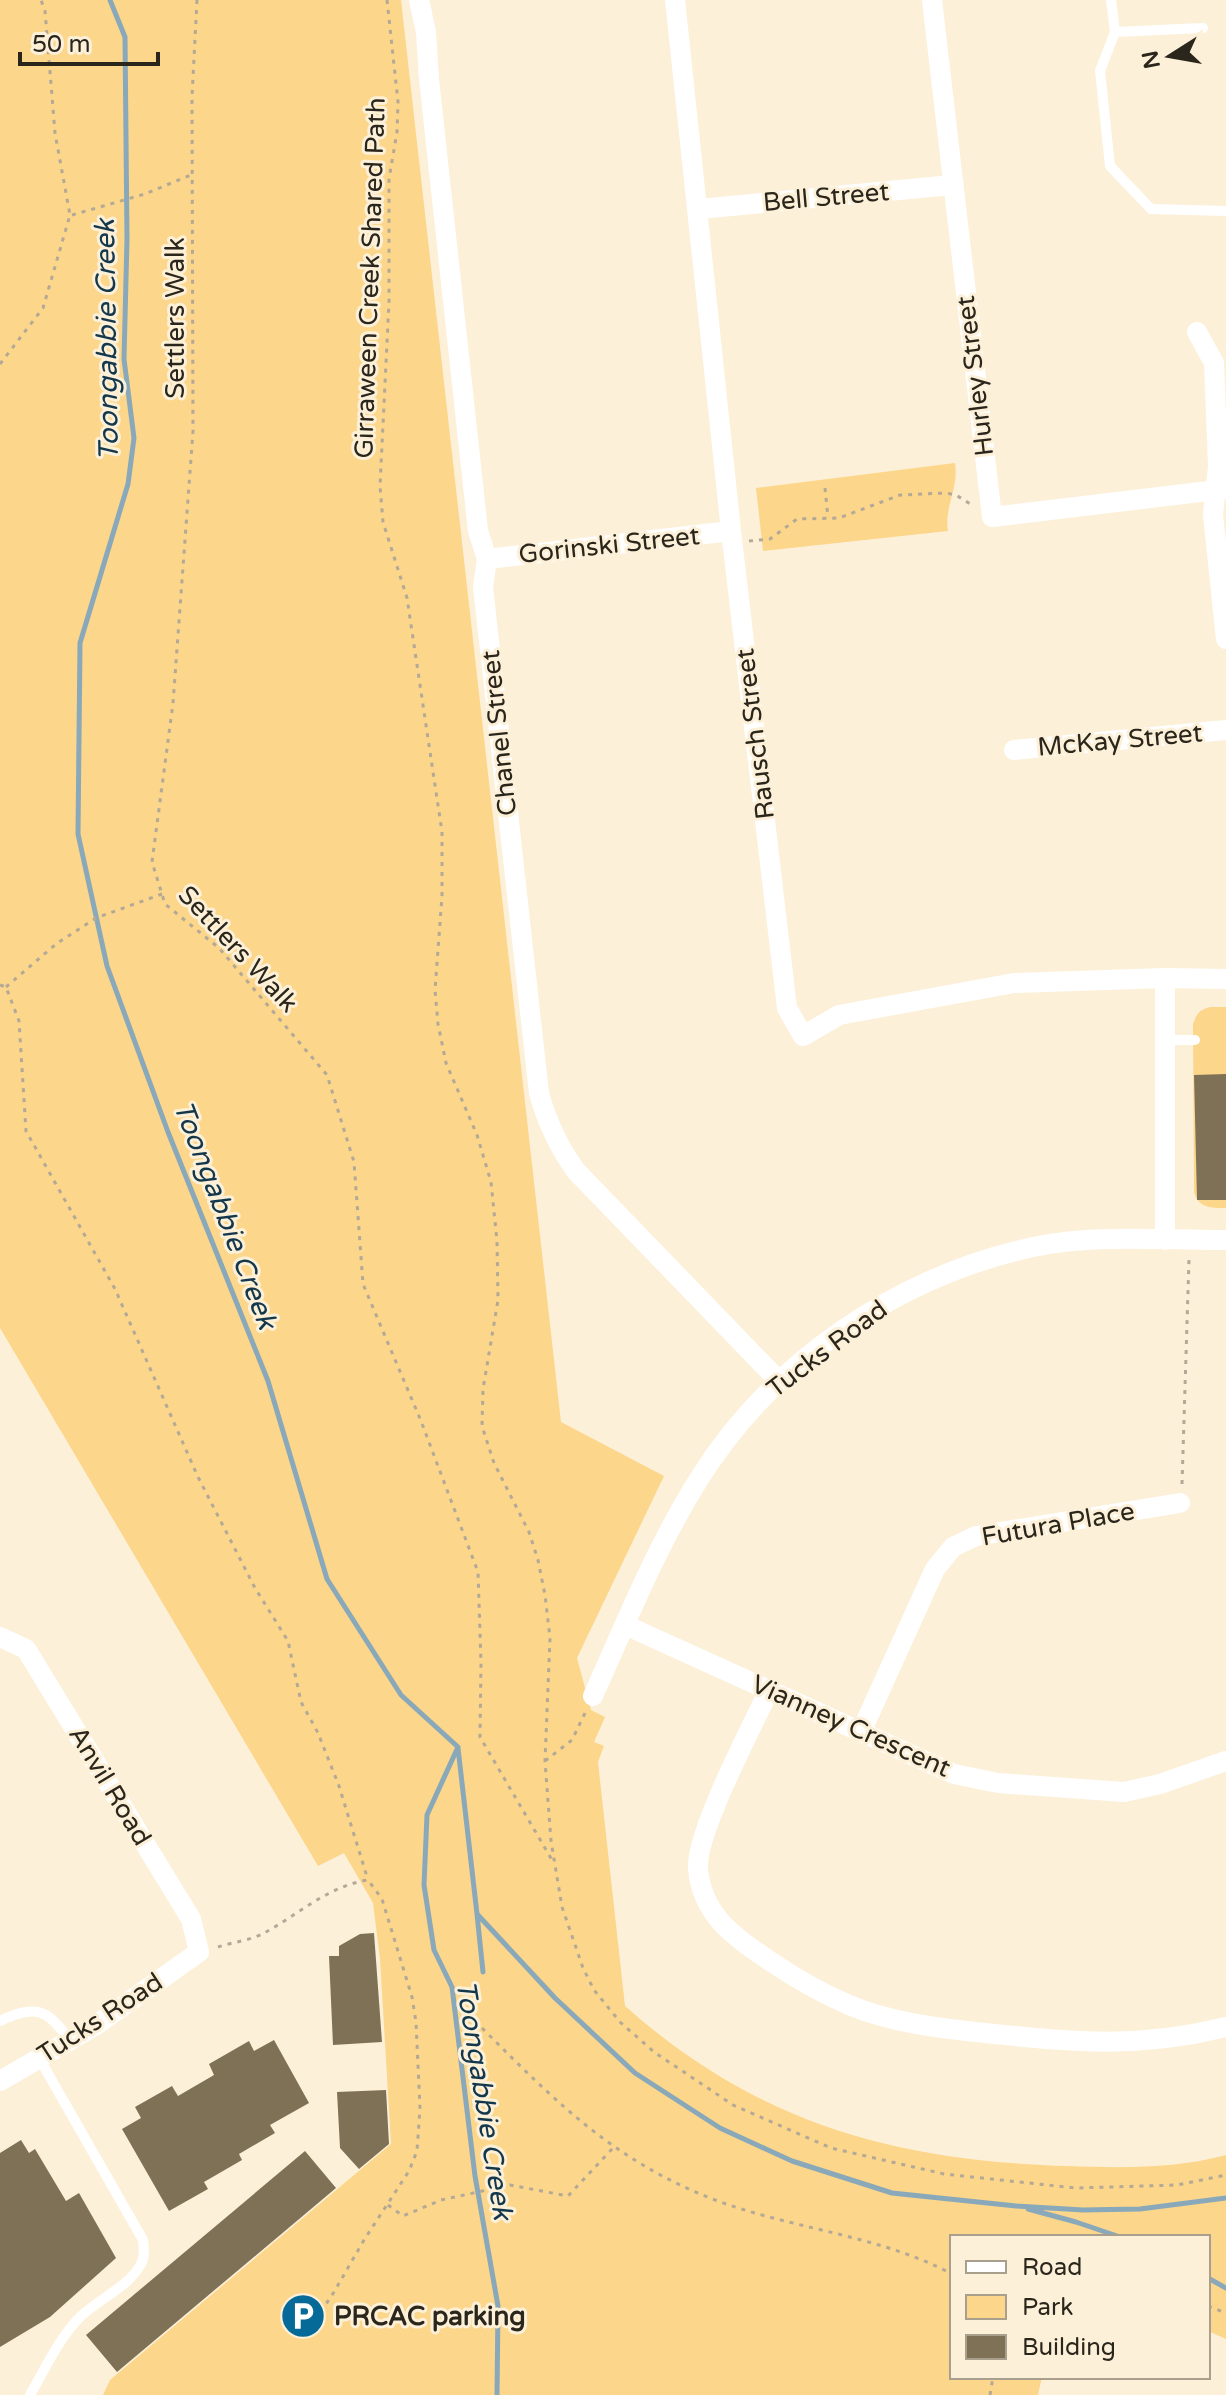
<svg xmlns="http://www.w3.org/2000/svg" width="1226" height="2395" viewBox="0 0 1226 2395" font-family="'Varela Round',sans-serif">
  <rect width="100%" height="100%" fill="#fdf0d9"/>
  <!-- green -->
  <path fill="#fcd68a" d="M0,0H401L561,1422L664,1476L577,1658L591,1710L605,1717L594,1742L604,1746L598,1762L625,2006C757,2123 894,2161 1068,2166C1120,2168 1175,2169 1226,2155V2339L1208,2331V2237H952V2377H1042L1038,2395H103L110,2380L391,2144L380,1959L373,1903L344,1853L318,1866L0,1328Z
    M955,463C959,488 944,507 948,531L763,551L756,488Z
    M1210,1007H1226V1208C1211,1208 1198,1208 1194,1192L1193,1025C1196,1014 1199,1010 1210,1007Z"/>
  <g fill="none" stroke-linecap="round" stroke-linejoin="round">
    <!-- stream -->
    <path stroke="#89a8ba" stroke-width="5" d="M110,0L125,37L127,239L124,359L134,438L128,484L80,643L78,834L107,966L168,1132L268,1381L327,1579L401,1695L458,1747L427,1815L424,1885L434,1950L452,1987L475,2176L498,2306L497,2395
      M458,1748L477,1914L555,1998L635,2073L720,2128L792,2161L892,2193L1016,2206L1083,2210L1140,2209L1226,2198
      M477,1914L483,1972
      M1028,2209L1076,2222L1120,2237
      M1208,2278L1226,2288"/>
  </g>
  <!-- building -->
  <path fill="#7f7156" d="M1226,1074V1200H1197L1194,1075Z
    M374,1933L382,2042L333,2045L329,1956H339V1946L360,1934Z
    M274,2040L309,2103L270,2125L275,2133L239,2154L242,2160L204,2182L208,2189L169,2211L122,2129L141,2118L135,2107L172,2086L178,2096L214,2075L209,2064L249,2041L254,2051Z
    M386,2090L389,2144L359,2169L340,2148L337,2092Z
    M21,2140L29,2153L35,2149L66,2201L79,2193L116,2258L50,2317L0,2347V2153Z
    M305,2151L336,2188L117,2372L86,2335Z"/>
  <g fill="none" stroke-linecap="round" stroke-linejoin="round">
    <!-- path -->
    <path stroke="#b3a996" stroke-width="3" stroke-dasharray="4 6" stroke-linecap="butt" d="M197,0L192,97L193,431L173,703L152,862L165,904L219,948L327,1075L354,1162L363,1284L421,1421L478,1572L481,1663L480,1737L552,1860
      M387,0L398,102L397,132L389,179V302L380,486L383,522L407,598L442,832V896L435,990L438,1024L446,1063L477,1135L491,1182L497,1241L498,1300L483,1389L482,1426L494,1463L529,1532L538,1560L545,1595L550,1638L545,1761L551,1841L562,1907L583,1968L594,1990L620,2022L654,2052L733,2105L831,2148L944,2174L1076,2188L1177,2185L1226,2175
      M72,215L145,194L193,174
      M0,364L43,308L70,215L55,133L45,11L41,0
      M825,488L828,518
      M749,541L770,539L797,519L839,518L900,495L946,493L956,495L972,505
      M0,985L6,987L19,1021L26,1131L115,1289L198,1477L255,1588L288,1641L301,1702L318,1733L339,1786L368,1880
      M6,987L56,944L96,918L162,894
      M1182,1484L1189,1259
      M545,1761L572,1740L585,1713
      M218,1947C233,1942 253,1940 266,1932C300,1913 329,1886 368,1880L382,1899L412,1997L416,2022L420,2108L417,2151L409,2171L364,2240L334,2292L326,2304L303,2316
      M482,2028C556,2102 614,2161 715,2200C792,2229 879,2235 952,2274
      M388,2205L403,2216L441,2200L510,2185L568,2196L613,2148
      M1208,2306L1226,2313
      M990,2395L993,2377"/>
    <!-- lane -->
    <path stroke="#fff" stroke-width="10" d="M1111,0L1115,32
      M1203,28L1115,32L1100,71L1110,166L1151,209L1226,211
      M1165,1040H1195
      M0,2021C36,2004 48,2009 70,2041
      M30,2395C45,2369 59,2338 80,2317C98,2299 129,2287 141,2264C145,2257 144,2248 143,2240L39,2058"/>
    <!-- street -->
    <path stroke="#fff" stroke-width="20" d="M419,0L426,32L429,79L478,531L487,559L483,587L539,1093C547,1123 558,1146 576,1171L778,1380
      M675,0L731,531L787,1008L803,1036L839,1015L1014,983L1165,978L1226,979
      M932,0L992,517L1226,489
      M699,209L952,185
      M1197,332L1214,363L1218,466L1213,515L1226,639
      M487,559L731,531
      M1014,750L1226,730
      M1165,1240V978
      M625,1625L954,1774L998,1783L1124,1792L1160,1784L1226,1761
      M0,1637L26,1649L191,1919L199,1952L96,2025L0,2081
      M769,1690C752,1727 695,1834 698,1869C702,1915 735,1938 770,1961C795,1978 821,1993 849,2005C892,2023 940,2028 985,2033C1074,2042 1138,2049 1226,2027
      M593,1696C626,1623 656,1547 699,1479C772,1362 898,1276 1033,1247C1095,1234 1163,1240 1226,1240
      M861,1732L935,1569L953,1547L976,1536L1180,1503"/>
  </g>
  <!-- icons -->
  <defs>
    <g id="parking-disc" transform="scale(2.3)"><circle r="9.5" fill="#066a98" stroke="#fdf0d9"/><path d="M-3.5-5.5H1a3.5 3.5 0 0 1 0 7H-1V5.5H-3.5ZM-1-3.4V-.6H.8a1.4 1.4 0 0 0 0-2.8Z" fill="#fff"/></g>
  </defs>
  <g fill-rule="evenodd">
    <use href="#parking-disc" x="303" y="2316"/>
  </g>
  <g text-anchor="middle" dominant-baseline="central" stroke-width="6" stroke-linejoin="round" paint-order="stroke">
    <!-- street labels -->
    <g font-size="26" fill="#2b261b" stroke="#fdf0d9">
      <text transform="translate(826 197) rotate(-5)">Bell Street</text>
      <text transform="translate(370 278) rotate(-88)">Girraween Creek Shared Path</text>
      <text transform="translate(175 318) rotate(-90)">Settlers Walk</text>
      <text transform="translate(975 376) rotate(-97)">Hurley Street</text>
      <text transform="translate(609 545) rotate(-6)">Gorinski Street</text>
      <text transform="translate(499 733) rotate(-96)">Chanel Street</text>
      <text transform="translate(755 734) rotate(-97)">Rausch Street</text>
      <text transform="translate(1120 740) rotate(-5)">McKay Street</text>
      <text transform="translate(238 949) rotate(47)">Settlers Walk</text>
      <text transform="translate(827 1349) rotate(-37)">Tucks Road</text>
      <text transform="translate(1058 1524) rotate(-10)">Futura Place</text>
      <text transform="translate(851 1726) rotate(24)">Vianney Crescent</text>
      <text transform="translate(110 1786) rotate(59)">Anvil Road</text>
      <text transform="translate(100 2018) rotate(-33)">Tucks Road</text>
    </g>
    <!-- poi labels -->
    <g font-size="26" font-weight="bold" fill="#2b261b" stroke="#fdf0d9" text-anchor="start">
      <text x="334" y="2316">PRCAC parking</text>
    </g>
    <!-- water labels -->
    <g font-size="28" font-style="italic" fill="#13374b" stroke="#fdf0d9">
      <text transform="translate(107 340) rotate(-91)">Toongabbie Creek</text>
      <text transform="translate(225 1215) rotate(69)">Toongabbie Creek</text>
      <text transform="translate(484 2100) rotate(81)">Toongabbie Creek</text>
    </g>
  </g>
  <!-- legend -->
  <rect x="950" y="2235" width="260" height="144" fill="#fdf0d9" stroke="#a99f8d" stroke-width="2"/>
  <rect x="966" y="2261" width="40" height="12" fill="#ffffff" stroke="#a99f8d" stroke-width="2"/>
  <text x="1022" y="2275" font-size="24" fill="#2b261b">Road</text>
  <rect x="966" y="2295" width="40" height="24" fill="#fcd68a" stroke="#a99f8d" stroke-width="2"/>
  <text x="1022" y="2315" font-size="24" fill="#2b261b">Park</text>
  <rect x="966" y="2335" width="40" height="24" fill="#7f7156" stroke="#a99f8d" stroke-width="2"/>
  <text x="1022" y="2355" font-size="24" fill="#2b261b">Building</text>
  <!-- north arrow -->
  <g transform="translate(1170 56) rotate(259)" stroke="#fdf0d9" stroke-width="6" paint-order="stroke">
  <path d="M0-6L14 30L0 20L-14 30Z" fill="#2b261b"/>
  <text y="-12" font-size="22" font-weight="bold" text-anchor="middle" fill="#2b261b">N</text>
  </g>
  <!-- scale -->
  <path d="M20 52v12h138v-12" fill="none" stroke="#2b261b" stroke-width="4"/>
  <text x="32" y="52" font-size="24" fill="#2b261b" stroke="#fdf0d9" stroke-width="6" paint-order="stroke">50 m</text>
</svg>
